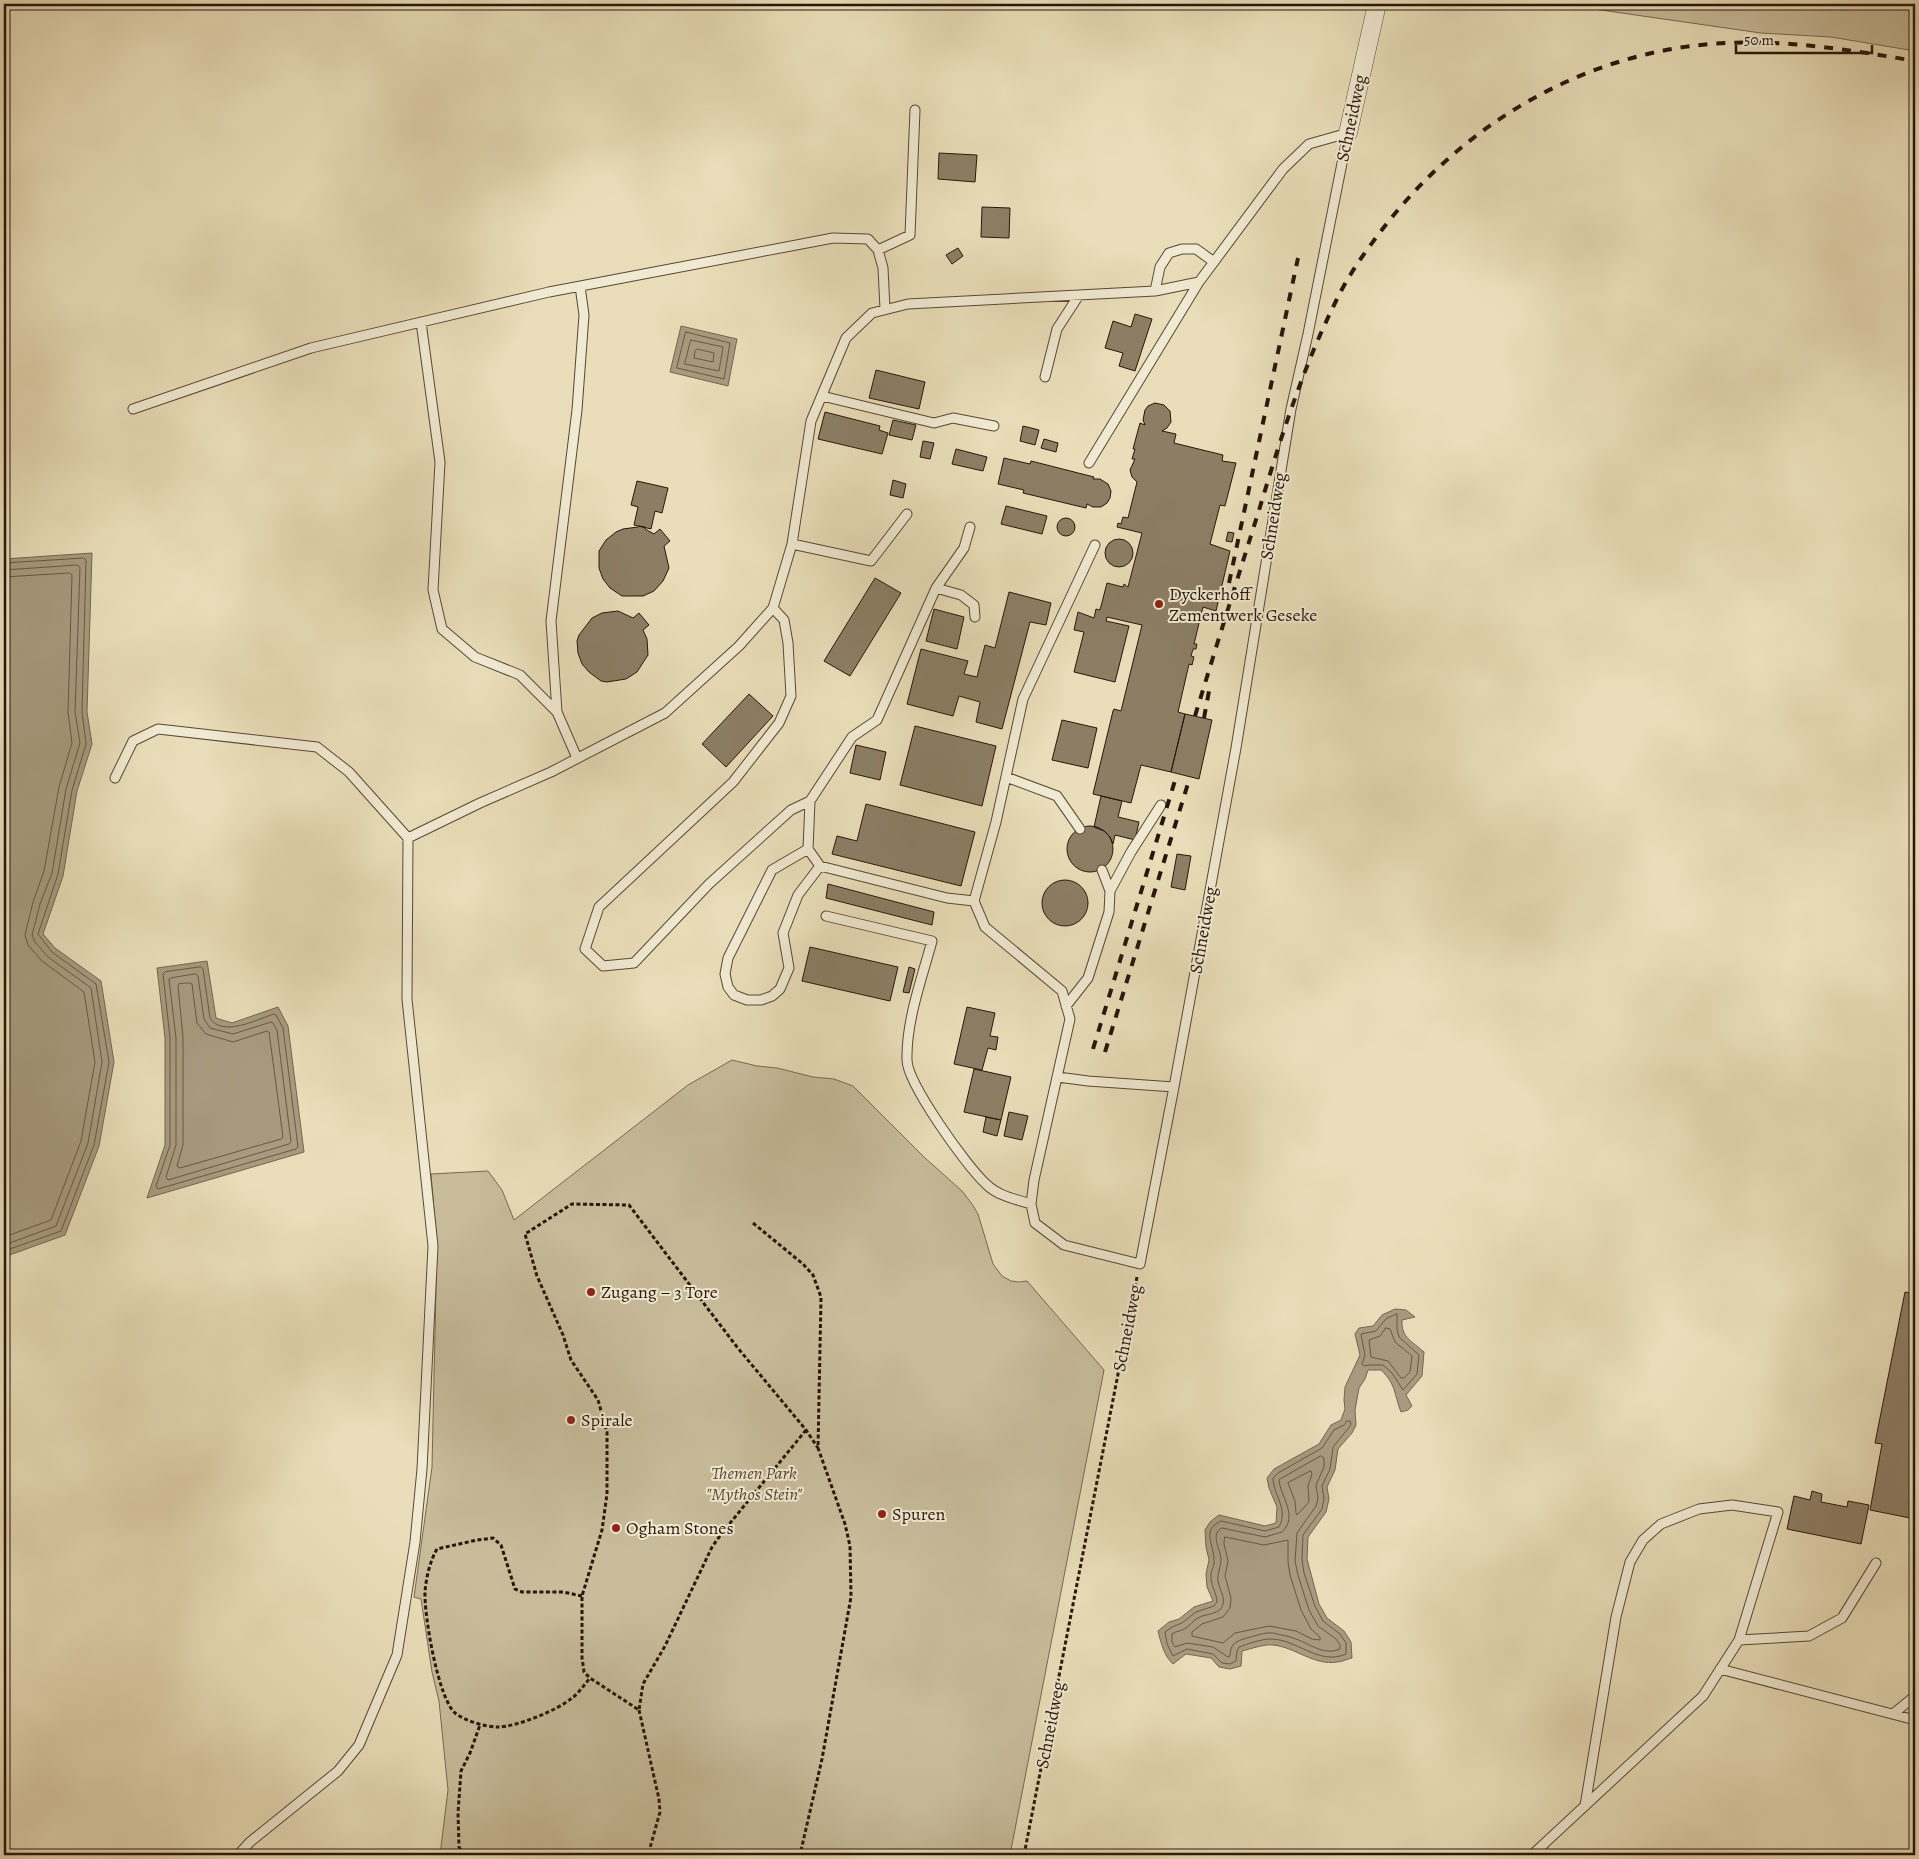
<svg xmlns="http://www.w3.org/2000/svg" width="1919" height="1859" viewBox="0 0 1919 1859" font-family="Alegreya,serif">
  <rect width="100%" height="100%" fill="#e9deb9"/>
  <filter id="stains"><feTurbulence type="fractalNoise" baseFrequency=".004" numOctaves="4"/><feColorMatrix values="0 0 0 0 .2 0 0 0 0 .09 0 0 0 0 .02 0 0 0 .5 -.17"/></filter>
  <radialGradient id="worn" r=".72"><stop offset=".6" stop-color="#630" stop-opacity="0"/><stop offset="1" stop-color="#630" stop-opacity=".3"/></radialGradient>
  <!-- green -->
  <path fill="#c8bc9b" stroke="#786953" d="M1559,4H1915V51L1831,37L1761,33Z
    M732,1060L757,1066L777,1068L813,1077L834,1079L853,1086L924,1157L962,1191L972,1204L978,1214L993,1264L1002,1276L1011,1281L1019,1282L1027,1281L1104,1370L1010,1855H440L448,1790L439,1701L432,1672L421,1599L414,1597L432,1467L437,1245L431,1174L488,1171L502,1190L514,1220L688,1085Z"/>
  <!-- water -->
  <path fill="#a79a7e" stroke="#746550" d="M681,326L737,339L728,386L670,372Z
    M92,553L87,712L92,744L77,791L63,876L43,934L55,948L101,981L114,1062L99,1146L65,1235L4,1257V559Z
    M207,961L216,1018L232,1023L278,1007L288,1026L304,1152L147,1198L165,1145V1038L157,968Z
    M1395,1309L1406,1310L1415,1317L1402,1320C1401,1338 1412,1341 1424,1352L1422,1376L1406,1395L1412,1406L1408,1410L1401,1412C1394,1394 1396,1384 1381,1370H1368L1365,1379L1359,1388L1355,1410L1356,1425L1352,1433L1338,1449L1335,1470L1327,1487L1329,1499L1326,1512L1308,1537L1307,1559L1319,1604L1327,1618L1344,1631L1351,1642L1352,1658C1347,1659 1342,1662 1337,1662C1314,1666 1295,1647 1273,1645C1263,1644 1251,1649 1242,1651L1241,1666L1230,1669L1219,1667L1211,1658L1186,1654L1173,1664C1164,1656 1161,1643 1158,1631L1169,1622L1179,1619L1194,1607L1213,1601L1207,1587L1206,1574L1209,1560L1206,1547L1205,1530L1210,1522L1219,1515L1265,1526L1276,1523L1277,1507L1269,1488L1267,1478L1274,1469L1319,1444L1331,1425L1341,1420L1345,1409L1344,1400L1345,1387L1360,1355L1355,1334L1359,1328L1373,1326L1382,1315Z"/>
  <g fill="none" stroke-linecap="round" stroke-linejoin="round">
    <!-- shore -->
    <path stroke="#685844" stroke-width="1" d="M686,332L730,343L724,379L677,368Z
      M691,340L723,347L719,371L685,364Z
      M697,349L714,353L713,362L694,358L695,351Z
      M4,563L84,558L86,560L82,712L86,744L72,790L58,874L38,934L52,952L96,984L109,1062L94,1145L61,1231L4,1251
      M4,570L77,565L80,567L75,712L80,743L66,789L52,873L40,904L32,935L35,942L48,957L91,988L102,1062L88,1143L56,1226L4,1245
      M4,577L69,573L72,575L68,712L72,743L59,787L44,871L33,902L25,935L28,945L42,961L84,992L95,1062L81,1141L51,1220L4,1237
      M201,967L203,969L210,1018C222,1038 258,1019 274,1014L276,1015L283,1028L298,1147L296,1149L158,1189L156,1186L170,1145V1038L163,974L165,972Z
      M196,974L198,976L204,1019L210,1028L233,1034L271,1022L273,1023L277,1030L291,1142L289,1144L168,1180L166,1177L176,1145V1038L169,979L171,978Z
      M189,983L192,984L197,1023L206,1034L233,1042L267,1031L269,1032L283,1137L281,1139L180,1168L177,1166L183,1145V1037L178,986L179,984Z
      M1397,1314V1329L1399,1337L1419,1355L1417,1374L1403,1390L1392,1373L1383,1365H1369L1364,1366L1362,1364L1365,1355L1361,1334L1376,1331L1386,1319Z
      M1386,1328L1390,1329L1395,1342L1412,1356L1410,1372L1404,1378H1401L1388,1361L1371,1357L1369,1340L1380,1336Z
      M1347,1421H1350L1351,1425L1333,1447L1330,1469L1322,1486L1324,1499L1322,1509L1303,1535L1302,1559L1304,1573L1315,1606L1323,1621L1340,1634L1346,1643V1654C1318,1666 1298,1639 1270,1639C1261,1639 1248,1644 1239,1647L1237,1651L1236,1661L1230,1664L1222,1663L1213,1654L1187,1649L1173,1656L1167,1644L1165,1632L1172,1627L1182,1623L1196,1612L1214,1606L1217,1602C1217,1593 1210,1585 1211,1575C1211,1570 1215,1565 1214,1560C1214,1544 1201,1530 1221,1521L1265,1531L1279,1527C1289,1509 1273,1495 1273,1478L1278,1473L1322,1448L1334,1430L1344,1425Z
      M1321,1456L1324,1458V1467L1316,1485L1318,1498L1316,1506L1297,1533L1295,1561L1298,1575L1309,1610L1318,1626L1336,1639L1340,1645V1649C1324,1656 1310,1644 1296,1639C1289,1636 1280,1635 1273,1633C1265,1632 1255,1636 1247,1638C1236,1641 1230,1644 1230,1656L1228,1657L1213,1647L1187,1643L1175,1647L1172,1642V1634C1176,1631 1182,1631 1186,1628C1190,1625 1193,1621 1198,1618C1206,1613 1221,1615 1223,1604C1225,1596 1219,1589 1218,1581C1217,1573 1221,1567 1221,1559C1220,1549 1210,1533 1222,1528L1265,1537L1282,1532C1299,1516 1280,1496 1279,1480Z
      M1311,1471L1312,1474L1308,1486L1309,1502L1297,1515L1296,1513L1295,1501L1288,1483Z
      M1225,1537L1264,1545L1288,1540V1562L1290,1575L1301,1610L1311,1629L1320,1637V1640L1312,1639L1296,1631L1269,1626L1235,1633L1223,1643L1192,1636V1632L1202,1624L1223,1617L1230,1608L1231,1598L1225,1576L1228,1561L1224,1544Z"/>
  </g>
  <!-- building -->
  <path fill="#8c7e65" stroke="#28160b" d="M939,153L977,155L975,182L938,179Z
    M982,207L1010,208L1009,238L981,237Z
    M958,248L963,256L952,264L946,255Z
    M1135,314L1152,319L1135,371L1119,366L1123,353L1105,348L1113,321L1131,327Z
    M876,370L925,382L919,409L869,398Z
    M1155,403L1164,405L1170,411L1171,422L1167,428L1162,431L1176,434L1174,443L1223,455L1222,461L1236,463L1225,506L1220,505L1210,544L1230,551L1216,611L1203,607L1194,644H1197L1196,649H1193L1191,656L1194,657L1192,665L1189,664L1178,712L1185,714L1171,772L1141,765L1131,803L1093,794L1113,711L1114,709L1121,711L1142,625L1107,617L1106,621L1129,626L1115,682L1074,672L1084,632L1074,630L1078,612L1094,618L1096,609L1100,610L1107,583L1123,587L1124,584L1128,587L1142,533L1117,527L1118,523L1121,524L1123,517L1128,518L1137,482L1132,477L1130,470L1135,459H1132L1135,449H1133L1140,423L1145,425L1143,420L1145,410L1148,406Z
    M825,412L880,426L879,430L888,433L882,454L818,439Z
    M893,420L916,425L912,440L889,435Z
    M1023,426L1039,430L1035,445L1020,441Z
    M1044,439L1058,443L1056,452L1041,448Z
    M923,441L934,443L930,459L920,457Z
    M956,449L987,457L983,471L952,464Z
    M1004,458L1030,464L1031,461L1094,477L1093,479H1100L1108,484L1111,491L1110,498L1107,503L1101,507H1093L1087,504L1086,508L1023,493L1024,490L998,484Z
    M893,480L906,484L903,498L890,495Z
    M637,481L668,488L662,513L655,511L651,529L634,525L638,507L631,505Z
    M1006,506L1047,516L1042,534L1001,524Z
    M1057 527a9 9 0 1 1 18 0a9 9 0 1 1-18 0Z
    M639,526L645,527V529L654,534L660,529L670,541L664,546L669,568L663,581L654,591L643,596H622L610,588L603,579L599,568V551L606,540L616,532L623,529L638,527Z
    M1228,532L1234,533L1232,542L1226,541Z
    M1105 553a14 14 0 1 1 28 0a14 14 0 1 1-28 0Z
    M875,578L901,593L850,676L824,661Z
    M1009,592L1051,603L1046,625L1030,622L1002,729L976,722L980,702L959,696L953,716L907,704L921,649L968,661L964,674L977,677L985,645L995,648Z
    M934,609L964,617L957,649L926,641Z
    M618,611L633,618L639,613L649,625L643,630L647,639L648,655L637,672L626,679L607,682L601,681L589,672L582,664L578,653L577,641L579,635L592,618L602,613Z
    M749,694L773,716L726,767L702,744Z
    M1185,714L1212,720L1199,779L1171,772Z
    M1062,720L1097,728L1088,768L1052,760Z
    M915,726L996,746L982,806L900,785Z
    M856,745L886,752L880,780L850,773Z
    M1101,796L1122,801L1118,817L1139,822L1135,840L1115,835L1113,844L1110,837L1104,831L1094,827Z
    M866,804L975,832L961,886L832,854L837,836L857,841Z
    M1067 849a23 23 0 1 1 46 0a23 23 0 1 1-46 0Z
    M1177,854L1191,856L1185,890L1171,887Z
    M1042 903a23 23 0 1 1 46 0a23 23 0 1 1-46 0Z
    M828,884L934,912L932,925L826,898Z
    M810,947L898,967L890,1001L802,981Z
    M909,967L915,969L909,993L903,992Z
    M967,1007L995,1013L990,1036L998,1037L996,1050L988,1048L982,1070L954,1064Z
    M974,1069L1011,1077L1001,1120L964,1112Z
    M1009,1112L1028,1116L1022,1140L1004,1136Z
    M986,1117L1001,1120L997,1136L983,1132Z
    M1905,1292L1915,1294V1519L1870,1510L1882,1444L1875,1443Z
    M1812,1491L1822,1494L1821,1502L1847,1507L1848,1501L1869,1505L1861,1544L1787,1529L1794,1496L1810,1500Z"/>
  <g fill="none" stroke-linecap="round" stroke-linejoin="round">
    <!-- service casing -->
    <g stroke="#584836" stroke-width="11">
      <path id="service" d="M878,250L910,235L915,110
        M1155,291L1160,267L1169,253L1182,249H1196L1214,262
        M421,322L440,462L433,590L442,629L475,657L520,675L557,712L577,758
        M1045,377L1057,329L1079,295
        M822,396L934,423L953,418L994,426
        M133,409L311,348L549,292L833,238L868,239L878,250L883,268L885,309
        M1089,463L1199,282
        M792,544L871,561L907,514
        M936,588L961,595L974,605L975,617
        M773,608L784,620L788,643L791,696L779,723L733,782L599,907L585,949L603,966L634,963L709,884L791,810L810,801L852,737L877,720L936,588L964,548L970,527
        M557,712L551,621L577,410L584,315L580,286
        M1006,777L1057,796L1080,829
        M115,778L133,741L158,729L317,747L349,772L408,838
        M808,849L810,801
        M820,866L808,849L772,870L728,958L725,974L728,987L734,995L747,1000H761L772,996L780,989L789,968L783,933L798,895L820,866L947,898L974,901
        M1110,891L1131,852L1161,805
        M826,916L932,941C922,978 906,1021 907,1060C907,1083 967,1167 986,1184C998,1196 1015,1199 1031,1204
        M1066,1006L1088,978L1109,912L1110,891L1102,870
        M1058,1077L1088,1081L1174,1087
        M1739,1640L1809,1636L1842,1618L1876,1563
        M1720,1669L1915,1720
        M1893,1714L1915,1696
        M238,1855L250,1842L338,1771L359,1745L397,1655L415,1542L422,1469L433,1246L407,999L408,838L480,803L551,772L665,713L739,646L773,608L792,544L811,421L846,338L872,313L908,304L1155,291L1199,282L1283,169L1309,144L1348,133L1308,334L1291,409L1236,748L1174,1087L1140,1264L1064,1245L1035,1223L1031,1204L1034,1180L1070,1019L1062,991L985,927L974,901L996,822L1023,699L1095,545
        M1532,1855L1703,1696L1739,1640L1778,1512L1732,1505L1699,1509L1661,1524L1643,1540L1630,1562L1616,1617L1585,1806"/>
    </g>
    <!-- minor casing -->
    <g stroke="#584836" stroke-width="19">
      <path id="minor" d="M1348,133L1377,4"/>
    </g>
    <!-- path -->
    <path stroke="#28160b" stroke-width="3" stroke-dasharray="4 2.5" stroke-linecap="butt" d="M753,1223L803,1264L813,1275L821,1297L818,1448L845,1524L850,1546L851,1597L822,1759L800,1855
      M806,1430L722,1533L712,1547L665,1646L643,1684L639,1710L590,1678L584,1672L582,1658V1596L602,1530L607,1494V1432L598,1400L571,1360L563,1335L537,1276L525,1234L572,1204L629,1205L737,1347L806,1430L818,1448
      M582,1596L563,1592H522L515,1589L501,1545L493,1538L477,1540L437,1549C430,1561 426,1578 425,1592C424,1615 438,1698 455,1713C465,1721 486,1727 498,1727C516,1727 558,1710 572,1698C579,1693 584,1685 590,1678
      M639,1710L659,1799L660,1812L648,1855
      M464,1855L459,1847L458,1813L461,1771L470,1753L480,1725
      M1024,1855L1137,1277"/>
    <!-- service -->
    <use href="#service" stroke="#f1ead2" stroke-width="9"/>
    <!-- minor -->
    <use href="#minor" stroke="#f1ead2" stroke-width="18"/>
    <!-- rail -->
    <path stroke="#28160b" stroke-width="4" stroke-dasharray="9 9" stroke-linecap="butt" d="M1913,97L1915,98
      M1229,583L1298,258
      M1195,716C1216,647 1238,577 1260,507C1281,437 1303,367 1336,301C1347,278 1362,256 1378,235C1461,124 1586,50 1725,43C1789,40 1852,50 1915,61
      M1204,718L1209,691
      M1093,1049L1177,774
      M1105,1052L1190,777"/>
  </g>
  <!-- markers -->
  <g fill="#8f2418" stroke="#f1ead2" stroke-width="2">
    <circle cx="1159" cy="604" r="5"/>
    <circle cx="591" cy="1292" r="5"/>
    <circle cx="571" cy="1420" r="5"/>
    <circle cx="882" cy="1514" r="5"/>
    <circle cx="616" cy="1528" r="5"/>
  </g>
  <g text-anchor="middle" dominant-baseline="central" stroke-width="4" stroke-linejoin="round" paint-order="stroke">
    <!-- street labels -->
    <g font-size="18" fill="#28160b" stroke="#f1ead2">
      <text transform="translate(1351 118) rotate(-78)">Schneidweg</text>
      <text transform="translate(1273 516) rotate(-81)">Schneidweg</text>
      <text transform="translate(1203 930) rotate(-80)">Schneidweg</text>
      <text transform="translate(1127 1328) rotate(-79)">Schneidweg</text>
      <text transform="translate(1050 1725) rotate(-79)">Schneidweg</text>
    </g>
    <!-- poi labels -->
    <g font-size="18" fill="#28160b" stroke="#f1ead2" text-anchor="start">
      <text x="1169" y="594">Dyckerhoff<tspan x="1169" dy="21">Zementwerk Geseke</tspan></text>
      <text x="601" y="1292">Zugang – 3 Tore</text>
      <text x="581" y="1420">Spirale</text>
      <text x="892" y="1514">Spuren</text>
      <text x="626" y="1528">Ogham Stones</text>
    </g>
    <!-- park labels -->
    <g font-size="18" font-style="italic" fill="#584836" stroke="#f1ead2">
      <text x="754" y="1473">Themen Park<tspan x="754" dy="21">"Mythos Stein"</tspan></text>
    </g>
  </g>
  <!-- margin -->
  <rect width="1919" height="1859" fill="none" stroke="#e9deb9" stroke-width="20"/>
  <rect x="5" y="5" width="1909" height="1849" fill="none" stroke="#28160b" stroke-width="2.5"/>
  <rect x="10" y="10" width="1899" height="1839" fill="none" stroke="#28160b"/>
  <!-- scale -->
  <path d="M1736 45v8h136v-8" fill="none" stroke="#28160b" stroke-width="2.5"/>
  <text x="1744" y="45" font-size="15" fill="#28160b" stroke="#f1ead2" stroke-width="4" paint-order="stroke">50 m</text>
  <rect width="100%" height="100%" filter="url(#stains)"/>
  <rect width="100%" height="100%" fill="url(#worn)"/>
</svg>
